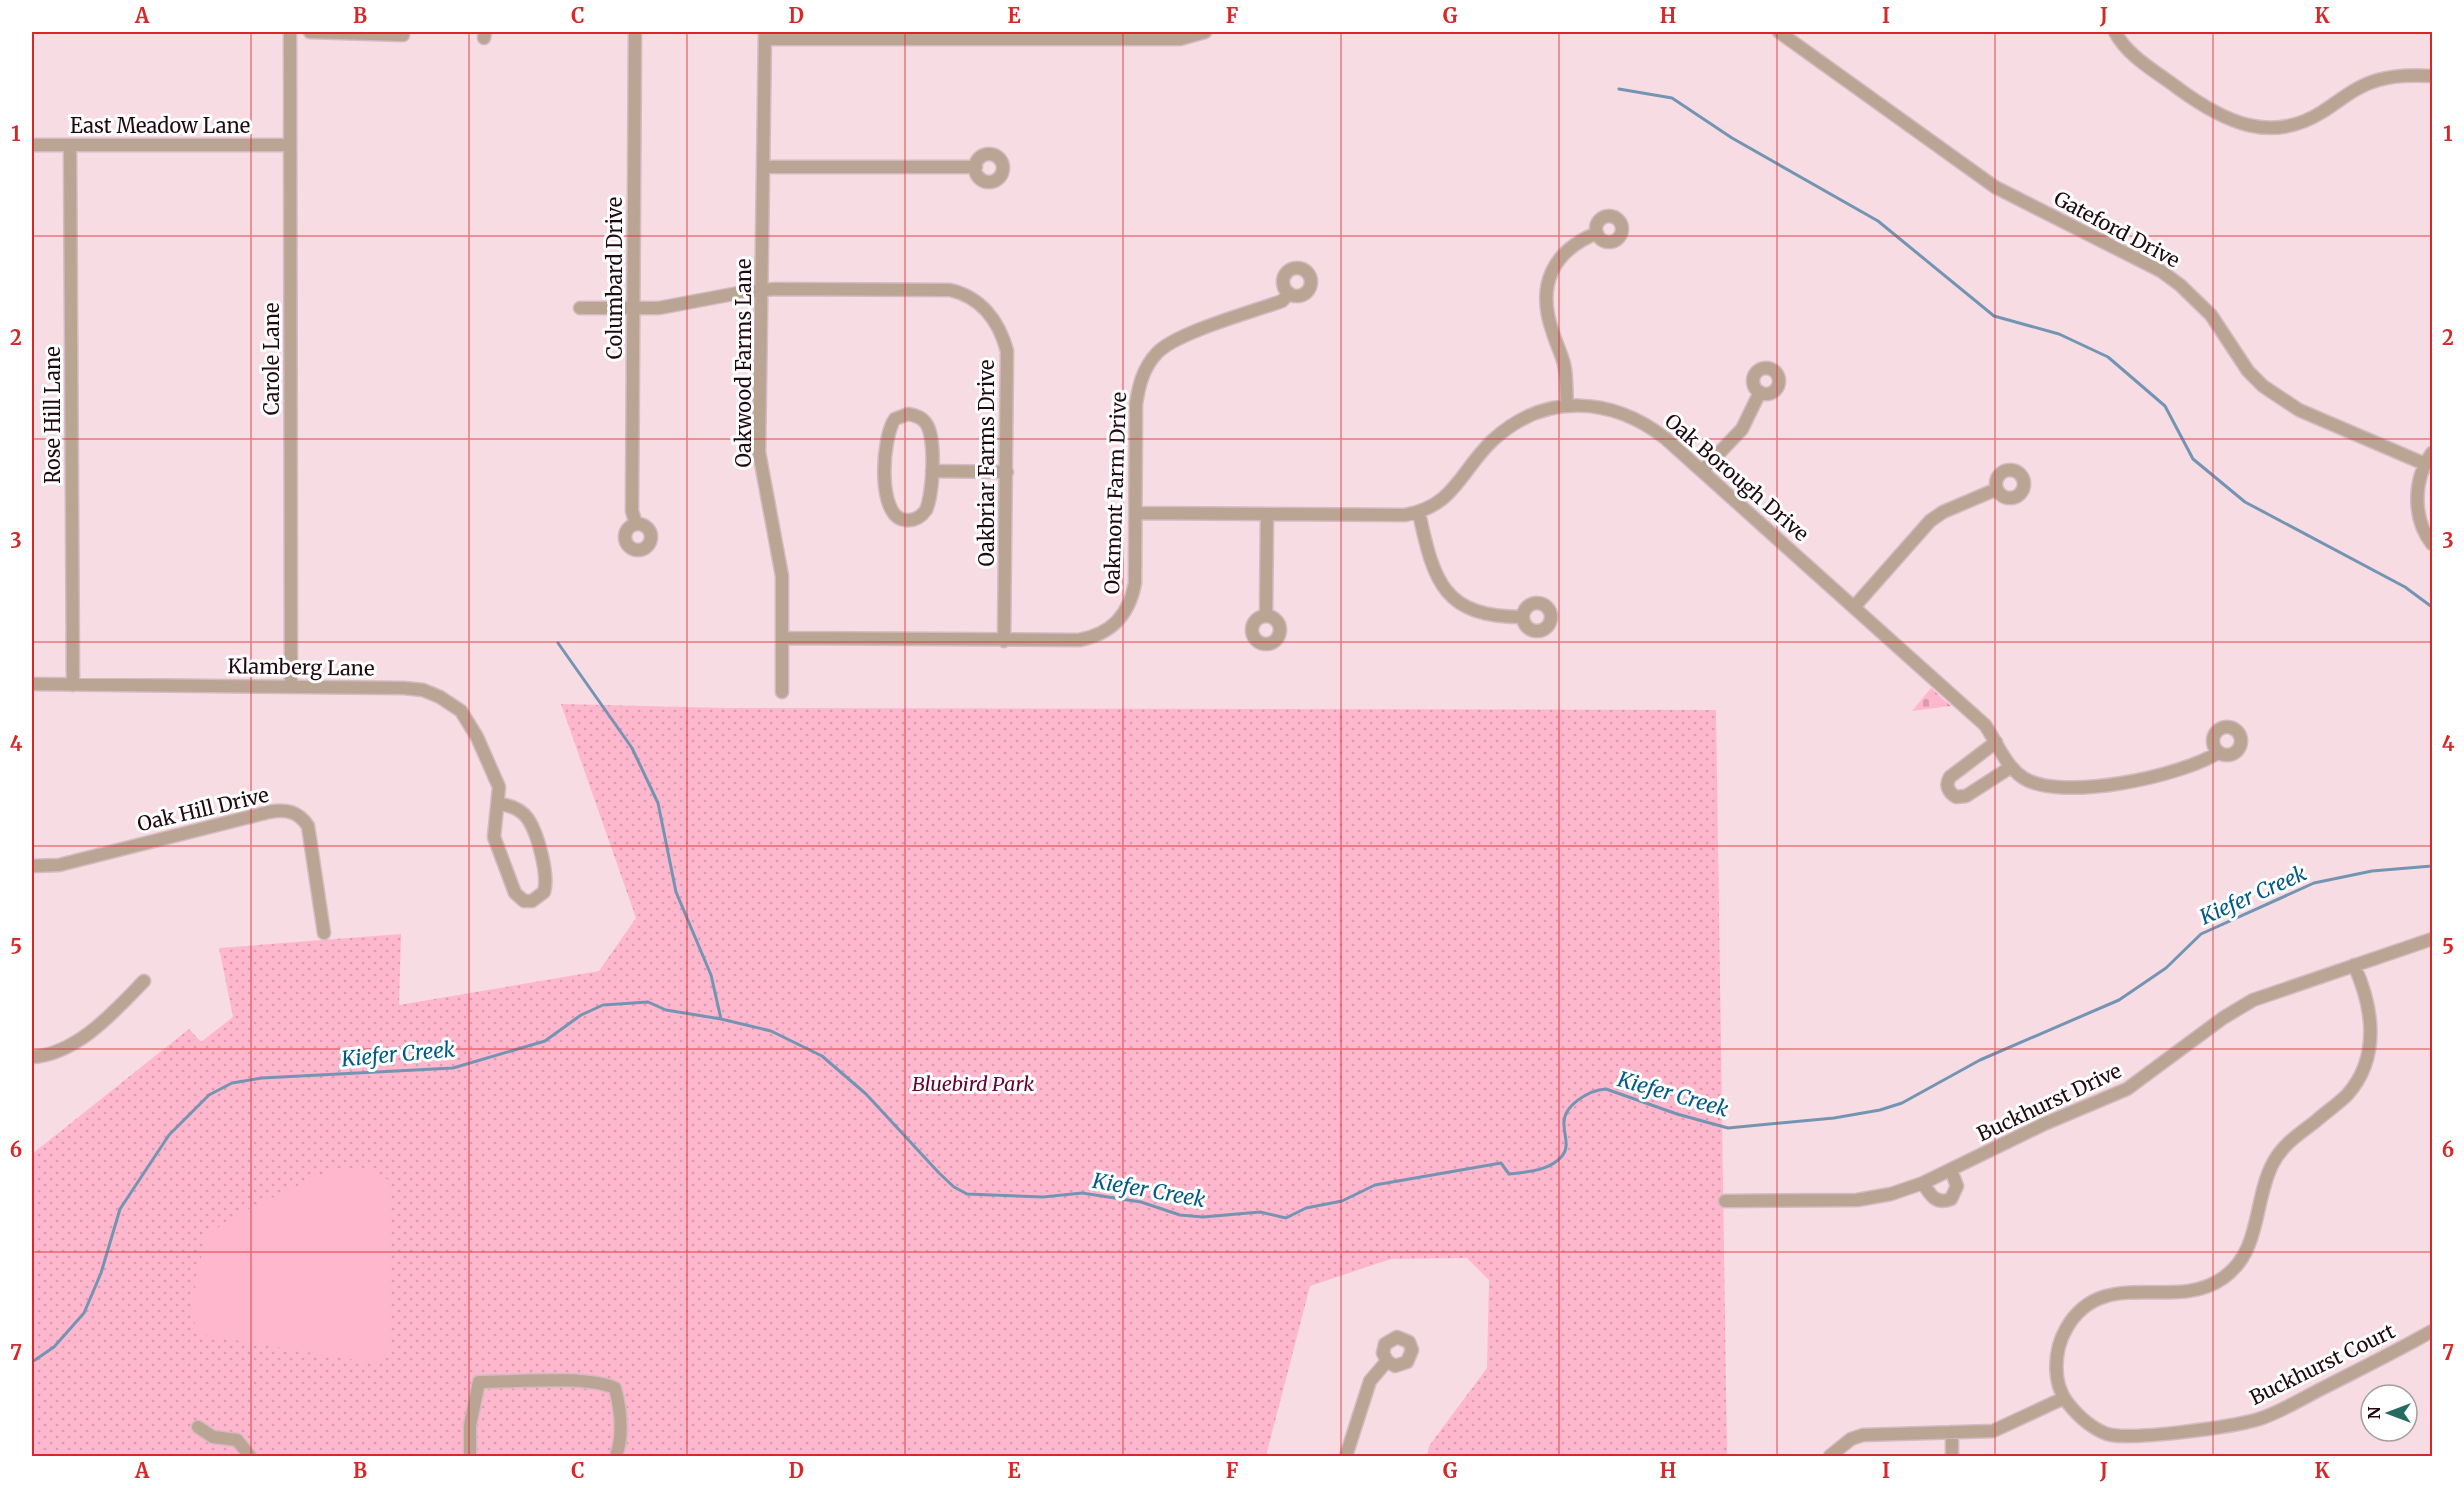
<svg xmlns="http://www.w3.org/2000/svg" width="2464" height="1488" viewBox="0 0 2464 1488" font-family="Merriweather,serif">
  <defs>
    <pattern id="cemetery-stones" width="16" height="16" patternUnits="userSpaceOnUse" patternTransform="scale(1.5)"><rect width="16" height="16" fill="#feb7cc"/><path d="M2 7V4a2 2 0 0 1 4 0v3zM10 15v-3a2 2 0 0 1 4 0v3z" fill="#d99cae"/></pattern>
    <pattern id="park-dots" width="8" height="8" patternUnits="userSpaceOnUse" patternTransform="scale(1.5)"><rect width="8" height="8" fill="#feb7cc"/><path d="M2 2h.1M6 6h.1" fill="none" stroke="#d99cae" stroke-width="1.8" stroke-linecap="round"/></pattern>
  </defs>
  <rect width="100%" height="100%" fill="#f7dce3"/>
  <!-- cemetery -->
  <path fill="url(#cemetery-stones)" d="M1931,688L1951,706L1912,711Z"/>
  <!-- park -->
  <path fill="url(#park-dots)" d="M561,704L727,708L1716,710L1727,1456H1427L1429,1446L1487,1368L1489,1280L1467,1258L1391,1259L1310,1286L1266,1456H231L229,1453L223,1456H32V1154L189,1029L201,1042L233,1017L219,948L401,934L399,1005L599,971L636,918Z"/>
  <!-- pitch -->
  <path fill="#feb7cc" d="M361,1167L391,1181V1349L374,1363L196,1334L192,1304L205,1238L230,1218L324,1173Z"/>
  <g fill="none" stroke-linecap="round" stroke-linejoin="round">
    <!-- stream -->
    <path stroke="#7395b3" stroke-width="3" d="M1619,89L1672,98L1732,138L1878,221L1994,316L2059,334L2108,357L2165,406L2193,459L2245,502L2405,587L2432,607
      M558,643L632,748L658,803L676,892L711,975L721,1019
      M32,1362L54,1347L84,1313L101,1273L120,1209L169,1135L209,1095L232,1083L262,1078L453,1068L545,1041L581,1015L603,1005L648,1002L666,1010L721,1019L771,1031L822,1056L866,1094L939,1173L954,1187L967,1194L1043,1197L1082,1193L1141,1202L1180,1215L1203,1217L1260,1212L1286,1218L1306,1208L1342,1201L1375,1185L1501,1163L1509,1174C1526,1172 1550,1171 1562,1156C1570,1146 1564,1136 1564,1125C1562,1105 1590,1090 1606,1089L1677,1114L1728,1128L1834,1118L1880,1110L1902,1103L1980,1060L2119,1000L2166,968L2201,934L2314,883L2372,871L2432,866"/>
    <!-- minor casing -->
    <g stroke="#d5bac1" stroke-width="15">
      <path id="minor" d="M290,32L291,687
        M310,32L403,35
        M635,32L632,511L636,524
        M765,32L759,452L782,576V692
        M1779,32L1995,187L2161,271L2180,285L2211,315L2248,371L2263,386L2299,410L2425,464
        M2115,32C2128,57 2157,72 2179,89C2223,121 2270,145 2322,112C2341,100 2356,86 2378,80C2395,75 2415,75 2432,76
        M484,38L485,32
        M765,39H1180L1205,32
        M32,145H289
        M70,145L73,685
        M975 168a14 14 0 1 1 28 0a14 14 0 1 1-28 0Z
        M764,167H976
        M1596 229a13 13 0 1 1 26 0a13 13 0 1 1-26 0Z
        M1283 282a14 14 0 1 1 28 0a14 14 0 1 1-28 0Z
        M580,308H659L749,291L776,289L950,290C981,297 999,321 1007,351L1004,641
        M1753 381a13 13 0 1 1 26 0a13 13 0 1 1-26 0Z
        M1567,405C1566,392 1567,377 1564,364C1561,353 1556,343 1553,333C1536,286 1552,251 1597,233
        M908,414C915,415 921,417 925,422C937,435 933,494 926,510C921,517 915,521 906,520C876,519 882,436 895,419Z
        M2432,453C2413,479 2412,518 2432,544
        M1996 484a14 14 0 1 1 28 0a14 14 0 1 1-28 0Z
        M932,471L1007,472
        M1702,471L1742,429L1760,392
        M1136,513L1405,515C1455,506 1460,471 1493,440C1545,392 1612,397 1665,438L1985,725C1996,741 2005,765 2022,777C2059,803 2183,776 2219,752
        M1419,513C1434,583 1444,617 1523,617
        M625 537a13 13 0 1 1 26 0a13 13 0 1 1-26 0Z
        M1523 617a14 14 0 1 1 28 0a14 14 0 1 1-28 0Z
        M1854,607L1930,521L1943,512L1997,489
        M1252 630a14 14 0 1 1 28 0a14 14 0 1 1-28 0Z
        M1266,616L1267,514
        M783,638L1079,640C1112,634 1129,615 1135,583L1136,404C1139,385 1143,368 1157,353C1177,332 1252,312 1282,301L1289,293
        M32,684L404,688L423,690L440,697L461,711L477,737L499,787L494,837L515,893L524,901H532L544,892C549,875 538,834 528,819C521,809 509,805 499,804
        M2213 741a14 14 0 1 1 28 0a14 14 0 1 1-28 0Z
        M1996,742L1950,777C1945,785 1948,792 1956,797L1966,796L2011,767
        M32,866L59,865L269,812C286,809 298,811 308,826L324,933
        M2354,965C2373,1007 2381,1057 2347,1095C2338,1104 2326,1112 2316,1121C2299,1134 2283,1144 2273,1163C2253,1201 2262,1251 2223,1278C2174,1313 2102,1264 2066,1329C2054,1350 2052,1382 2067,1402C2077,1415 2091,1428 2107,1434C2130,1441 2233,1427 2259,1419C2281,1412 2303,1398 2323,1388C2360,1369 2397,1351 2432,1331
        M32,1057C77,1054 114,1012 144,981
        M1923,1183C1930,1195 1936,1205 1951,1199L1957,1186L1951,1170
        M1725,1201L1857,1200L1891,1194L1923,1183L2044,1124L2127,1089L2223,1018L2253,1000L2432,939
        M198,1427L213,1437L237,1440L250,1456
        M1952,1432V1456
        M470,1456V1425L479,1382C515,1382 584,1375 615,1388C621,1411 624,1434 616,1456
        M1346,1456L1370,1381L1387,1361L1383,1353L1385,1344L1397,1337L1409,1342L1412,1350L1407,1362L1395,1366L1387,1361
        M1830,1456L1851,1439L1863,1435L1993,1431L2064,1398"/>
    </g>
    <!-- minor -->
    <use href="#minor" stroke="#baa594" stroke-width="12"/>
  </g>
  <!-- grid -->
  <path fill="none" stroke="#d62828" stroke-width="1.5" stroke-opacity="0.55" d="M251,32V1456M469,32V1456M687,32V1456M905,32V1456M1123,32V1456M1341,32V1456M1559,32V1456M1777,32V1456M1995,32V1456M2213,32V1456M32,236H2432M32,439H2432M32,642H2432M32,846H2432M32,1049H2432M32,1252H2432"/>
  <g text-anchor="middle" dominant-baseline="central" stroke-width="6" stroke-linejoin="round" paint-order="stroke">
    <!-- street labels -->
    <g font-size="20" fill="#200a11" stroke="#fff">
      <text x="160" y="125">East Meadow Lane</text>
      <text transform="translate(2117 229) rotate(28)">Gateford Drive</text>
      <text transform="translate(614 278) rotate(-90)">Columbard Drive</text>
      <text transform="translate(271 359) rotate(-90)">Carole Lane</text>
      <text transform="translate(743 363) rotate(-90)">Oakwood Farms Lane</text>
      <text transform="translate(52 415) rotate(-90)">Rose Hill Lane</text>
      <text transform="translate(986 463) rotate(-90)">Oakbriar Farms Drive</text>
      <text transform="translate(1737 477) rotate(41)">Oak Borough Drive</text>
      <text transform="translate(1115 493) rotate(-88)">Oakmont Farm Drive</text>
      <text transform="translate(301 667) rotate(1)">Klamberg Lane</text>
      <text transform="translate(203 809) rotate(-13)">Oak Hill Drive</text>
      <text transform="translate(2049 1102) rotate(-25)">Buckhurst Drive</text>
      <text transform="translate(2322 1364) rotate(-26)">Buckhurst Court</text>
    </g>
    <!-- park labels -->
    <g font-size="20" font-style="italic" fill="#680134" stroke="#fff">
      <text x="973" y="1083">Bluebird Park</text>
    </g>
    <!-- water labels -->
    <g font-size="21" font-style="italic" fill="#025a86" stroke="#fff">
      <text transform="translate(2253 895) rotate(-24)">Kiefer Creek</text>
      <text transform="translate(398 1054) rotate(-5)">Kiefer Creek</text>
      <text transform="translate(1673 1094) rotate(16)">Kiefer Creek</text>
      <text transform="translate(1149 1190) rotate(10)">Kiefer Creek</text>
    </g>
  </g>
  <!-- border -->
  <rect width="2464" height="1488" fill="none" stroke="#ffffff" stroke-width="66"/>
  <!-- north arrow -->
  <g transform="translate(2389 1413) rotate(270)"><circle r="28" fill="#ffffff" stroke="#a69da0" stroke-width="1.5"/>
  <path d="M0-4.5L10 22L0 15L-10 22Z" fill="#256b5f"/>
  <text y="-9" font-size="16" font-weight="bold" text-anchor="middle" fill="#200a11">N</text>
  </g>
  <rect x="33" y="33" width="2398" height="1422" fill="none" stroke="#d62828" stroke-width="2"/>
  <g font-size="20" text-anchor="middle" font-weight="bold" fill="#d62828">
    <text x="142" y="23">A</text>
    <text x="360" y="23">B</text>
    <text x="578" y="23">C</text>
    <text x="796" y="23">D</text>
    <text x="1014" y="23">E</text>
    <text x="1232" y="23">F</text>
    <text x="1450" y="23">G</text>
    <text x="1668" y="23">H</text>
    <text x="1886" y="23">I</text>
    <text x="2104" y="23">J</text>
    <text x="2322" y="23">K</text>
    <text x="16" y="141">1</text>
    <text x="2448" y="141">1</text>
    <text x="16" y="345">2</text>
    <text x="2448" y="345">2</text>
    <text x="16" y="548">3</text>
    <text x="2448" y="548">3</text>
    <text x="16" y="751">4</text>
    <text x="2448" y="751">4</text>
    <text x="16" y="954">5</text>
    <text x="2448" y="954">5</text>
    <text x="16" y="1157">6</text>
    <text x="2448" y="1157">6</text>
    <text x="16" y="1360">7</text>
    <text x="2448" y="1360">7</text>
    <text x="142" y="1478">A</text>
    <text x="360" y="1478">B</text>
    <text x="578" y="1478">C</text>
    <text x="796" y="1478">D</text>
    <text x="1014" y="1478">E</text>
    <text x="1232" y="1478">F</text>
    <text x="1450" y="1478">G</text>
    <text x="1668" y="1478">H</text>
    <text x="1886" y="1478">I</text>
    <text x="2104" y="1478">J</text>
    <text x="2322" y="1478">K</text>
  </g>
</svg>
